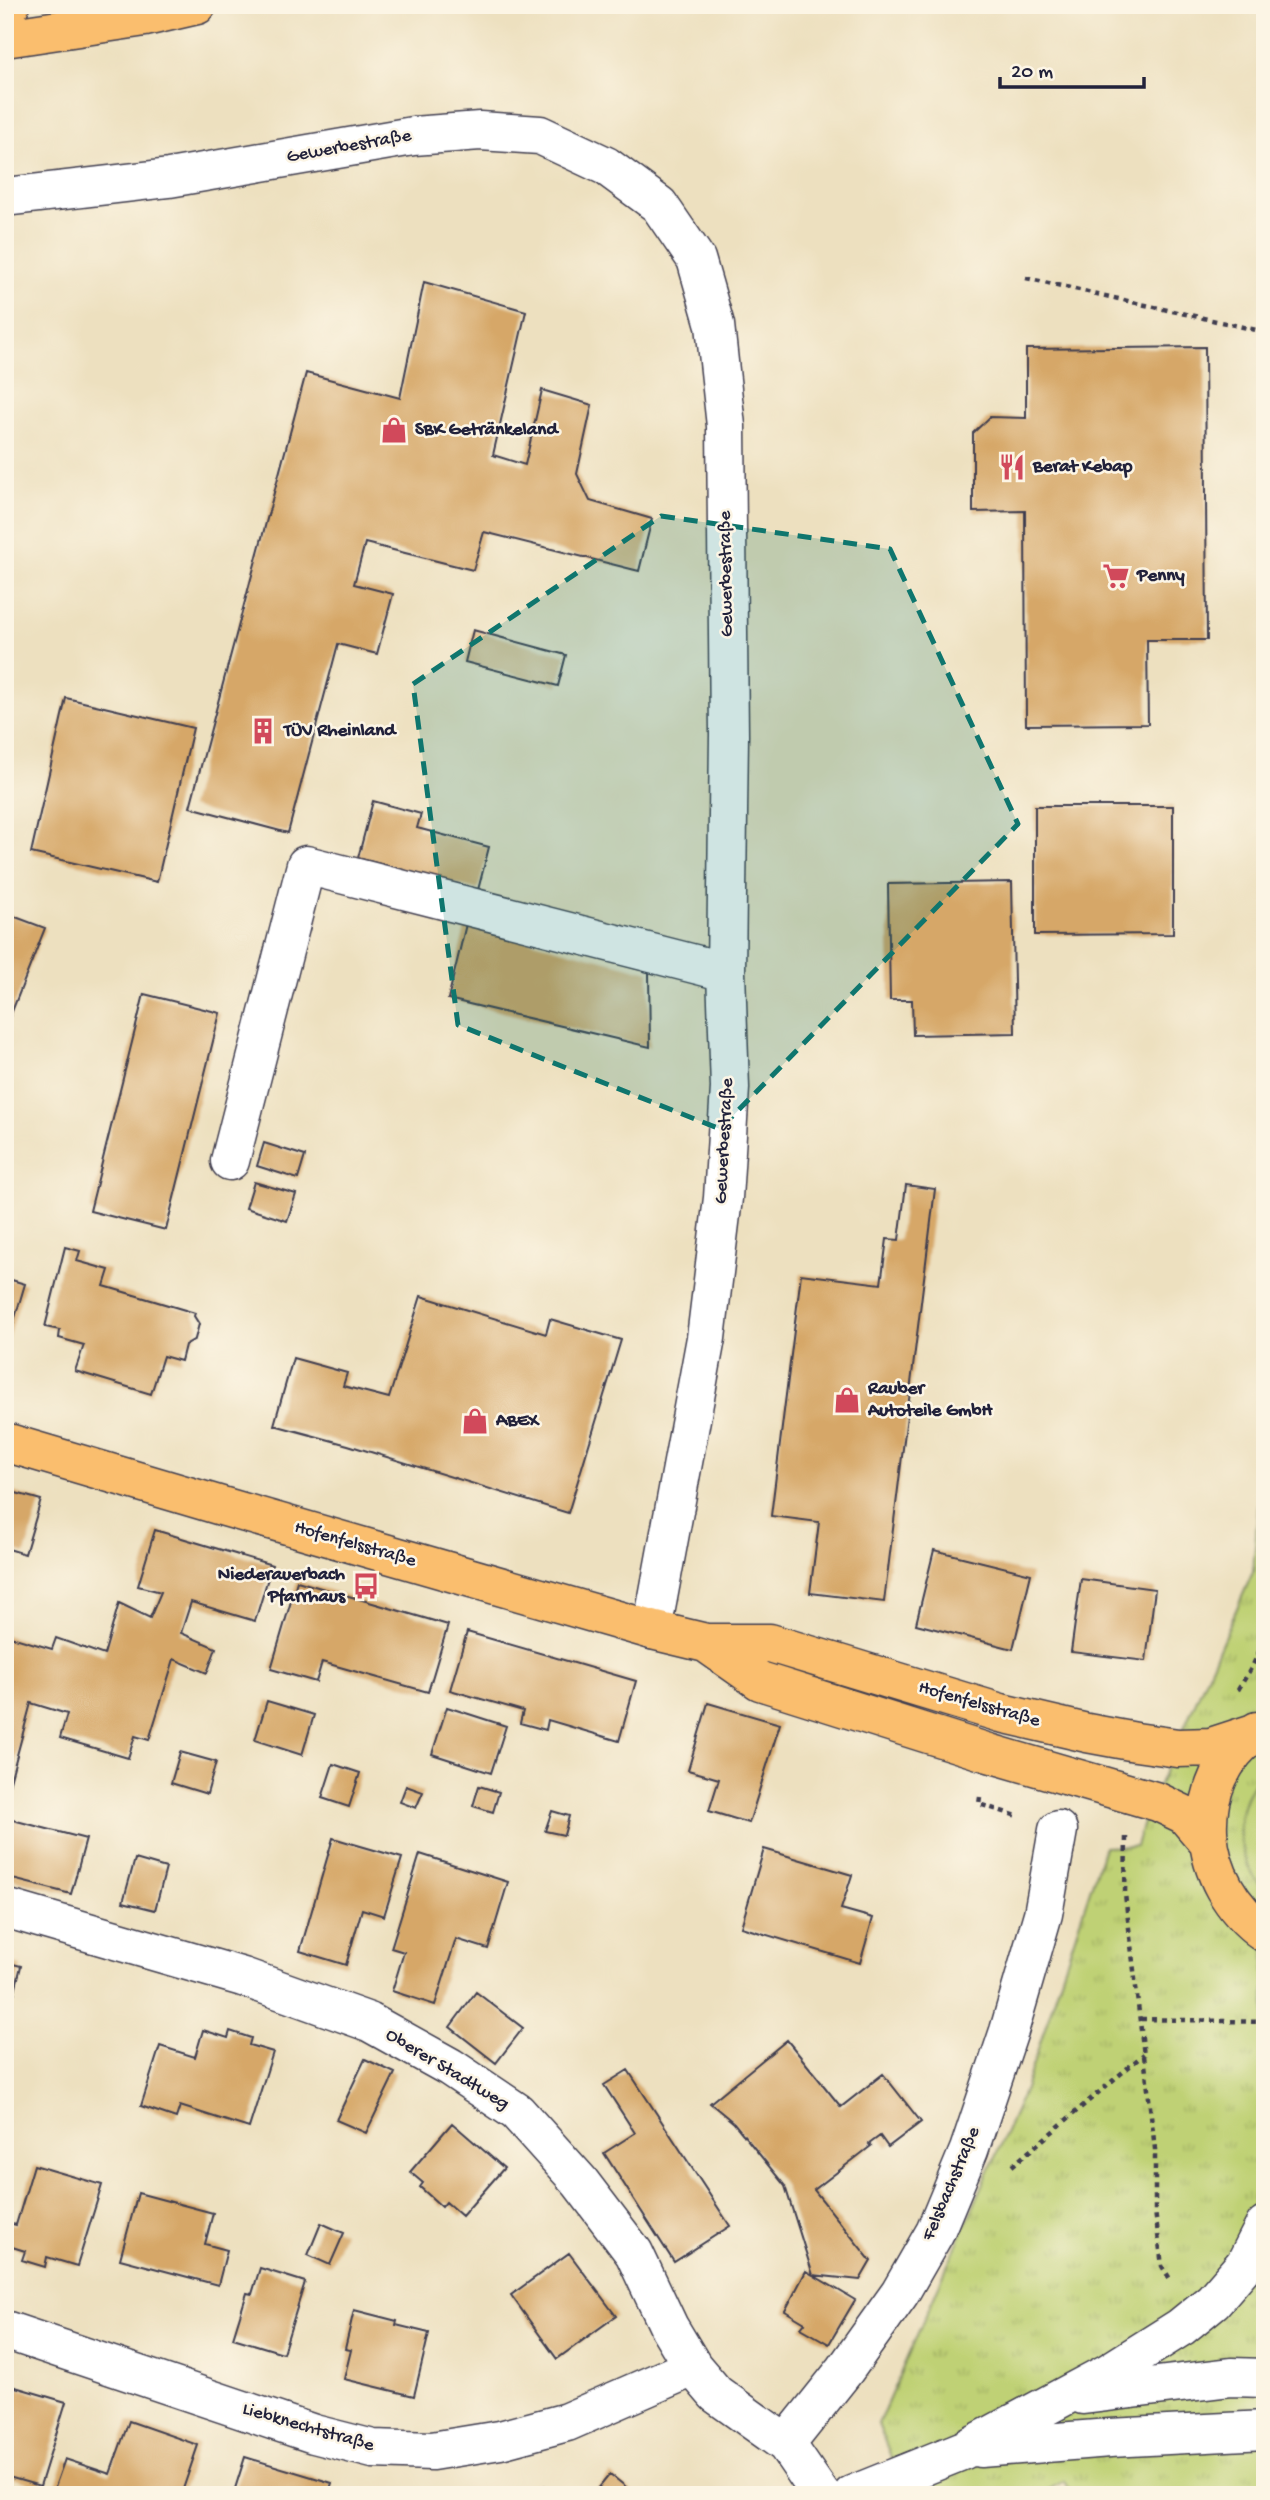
<svg xmlns="http://www.w3.org/2000/svg" width="1270" height="2500" viewBox="0 0 1270 2500" font-family="'Gochi Hand',sans-serif">
  <defs>
    <pattern id="grass-tufts" width="24" height="20" patternUnits="userSpaceOnUse" patternTransform="scale(1.75)"><rect width="24" height="20" fill="#bfd175"/><path d="M3 7l-1-3M5 7V3M7 7l1-3M15 17l-1-3M17 17v-4M19 17l1-3" fill="none" stroke="#a4b366"/></pattern>
  </defs>
  <rect width="100%" height="100%" fill="#fcf5e5"/>
  <filter id="ink" filterUnits="userSpaceOnUse"><feTurbulence type="fractalNoise" baseFrequency=".0143" numOctaves="2"/><feDisplacementMap in="SourceGraphic" scale="14" xChannelSelector="R" yChannelSelector="G"/><feConvolveMatrix kernelMatrix="1 2 1 2 8 2 1 2 1" color-interpolation-filters="sRGB"/></filter>
  <filter id="wash" filterUnits="userSpaceOnUse"><feTurbulence type="fractalNoise" baseFrequency=".00686" numOctaves="4" result="noise"/><feDisplacementMap in="SourceGraphic" scale="28" xChannelSelector="R" yChannelSelector="G"/><feGaussianBlur stdDeviation="1.57" result="paint"/><feColorMatrix in="noise" values="0 0 0 0 0 0 0 0 0 0 0 0 0 0 0 0 0 1.4 0 .05"/><feComposite in="paint" operator="in"/></filter>
  <g filter="url(#wash)">
    <rect width="100%" height="100%" fill="#ede0bf"/>
    <!-- grass -->
    <path fill="url(#grass-tufts)" stroke="#707a58" stroke-width="2" d="M1265,1419V2495H1071L1064,2481L1039,2495H906L878,2424L1025,2089L1104,1847L1136,1846L1144,1818L1253,1572Z"/>
    <!-- garden -->
    <path fill="#bfd175" stroke="#707a58" stroke-width="2" d="M1265,1768V1892C1232,1852 1230,1808 1265,1768Z"/>
    <g id="blocks">
      <!-- building -->
      <path fill="#d6a768" d="M424,282L526,311L493,455L525,465L542,390L592,405L577,474L590,501L652,519L639,571L484,532L473,570L365,543L354,584L393,594L377,654L338,644L288,833L190,807L306,373L400,398Z
        M1205,347L1207,640H1147L1148,724L1026,725L1025,511L973,512V433L990,417L1026,418V349Z
        M473,630L566,655L558,686L465,662Z
        M66,698L193,728L157,882L31,853Z
        M373,801L421,814L417,828L489,847L478,890L358,858Z
        M1035,806H1173V934L1035,935Z
        M1012,882L1015,1033L913,1035L912,1000H890L888,884Z
        M5,913L45,928L5,1029Z
        M466,924L649,972L650,1047L448,999Z
        M144,994L220,1013L166,1230L90,1211Z
        M264,1143L305,1156L298,1179L257,1166Z
        M254,1182L296,1194L287,1221L246,1208Z
        M906,1185L935,1189L884,1602L810,1593L819,1522L771,1516L801,1274L881,1284L887,1239L899,1240Z
        M65,1247L80,1251L77,1261L109,1270L104,1286L195,1313L194,1316L199,1324L195,1339L185,1345L181,1361L163,1356L151,1394L75,1371L84,1345L59,1338L60,1330L45,1327Z
        M5,1278L25,1284L6,1348H5Z
        M421,1296L546,1334L550,1319L621,1340L568,1513L348,1445L274,1425L293,1358L347,1373L343,1386L389,1398Z
        M5,1490L41,1500L25,1554L5,1548Z
        M155,1530L272,1565L255,1621L191,1602L181,1633L216,1648L207,1673L174,1659L149,1740L135,1736L128,1758L60,1738L67,1714L31,1703L9,1785L5,1784V1635L52,1649L56,1638L104,1655L119,1603L150,1618L161,1592L138,1586Z
        M934,1550L1031,1574L1013,1649L916,1624Z
        M1081,1579L1155,1589L1146,1661L1071,1652Z
        M297,1581L448,1625L428,1692L322,1662L316,1682L271,1669Z
        M467,1632L636,1681L619,1741L548,1720L546,1730L520,1723L523,1711L450,1690Z
        M267,1701L314,1715L302,1755L255,1740Z
        M708,1703L780,1724L749,1823L709,1811L719,1779L688,1770Z
        M447,1707L506,1726L491,1773L432,1754Z
        M180,1752L216,1762L207,1794L171,1783Z
        M333,1764L360,1773L349,1807L322,1798Z
        M406,1786L423,1792L416,1808L400,1802Z
        M479,1786L499,1792L493,1812L473,1806Z
        M552,1811L569,1816L564,1835L545,1831Z
        M5,1818L86,1839L71,1894L5,1877Z
        M333,1838L402,1858L384,1916L362,1909L346,1965L300,1951Z
        M764,1849L852,1875L841,1909L873,1918L860,1963L741,1927Z
        M420,1854L508,1882L488,1949L456,1939L435,2005L392,1991L404,1952L391,1948Z
        M135,1859L166,1868L155,1910L123,1902Z
        M5,1962L21,1966L6,2027H5Z
        M476,1992L523,2028L496,2063L450,2027Z
        M203,2030L228,2038L230,2031L251,2038L249,2045L273,2052L249,2128L180,2106L176,2118L141,2106L160,2046L195,2057Z
        M787,2040L841,2107L883,2074L921,2122L888,2147L880,2136L869,2144L871,2146L814,2190L871,2261L860,2280L813,2275L785,2186L734,2123L710,2103Z
        M365,2059L395,2073L366,2133L336,2120Z
        M628,2070L730,2226L674,2262L604,2153L635,2133L604,2085Z
        M452,2123L504,2168L462,2216L446,2202L442,2207L420,2187L423,2183L410,2172Z
        M34,2165L102,2185L77,2266L47,2257L45,2267L22,2260L25,2251L9,2246L5,2257V2222L16,2225Z
        M138,2193L213,2213L205,2244L227,2250L218,2285L120,2259Z
        M321,2223L344,2233L330,2265L308,2255Z
        M569,2253L616,2316L557,2359L511,2295Z
        M260,2268L305,2282L283,2353L233,2338L247,2293L252,2294Z
        M806,2271L855,2300L829,2344L801,2328L805,2323L785,2311Z
        M354,2310L397,2321L396,2325L429,2333L414,2396L344,2379L351,2350L345,2349Z
        M5,2384L66,2402L40,2486L5,2476Z
        M129,2421L198,2445L181,2495H52L65,2459L110,2474Z
        M245,2457L332,2483L328,2495H233Z
        M610,2474L636,2495H593Z
        M545,2486L555,2495H538Z
        M576,2488L584,2495H570Z"/>
    </g>
  </g>
  <g filter="url(#ink)">
    <use href="#blocks" fill-opacity="0" stroke="#403e4f" stroke-width="2"/>
    <g fill="none" stroke-linecap="round" stroke-linejoin="round">
      <!-- minor casing -->
      <g stroke="#403e4f" stroke-width="41">
        <path id="minor" d="M5,197L169,178L413,136L480,131L540,135L606,166L659,205L696,259L715,325L726,426L729,735L726,972L730,1088L723,1198L706,1338L652,1630
          M230,1161L306,865L726,972
          M5,1908L243,1977L369,2022L450,2067L517,2112L580,2182L634,2253L669,2327L693,2367L716,2394L786,2444L821,2495
          M5,2330L314,2434L373,2449L432,2451L500,2440L567,2422L693,2367
          M1083,2395L1231,2377L1265,2378
          M786,2444L845,2370L900,2293L935,2232L969,2150L1009,2031L1043,1914L1058,1830
          M980,2448L1110,2438L1265,2430
          M852,2495L964,2450L1108,2373L1181,2327L1213,2301L1245,2264L1265,2225"/>
      </g>
      <!-- major casing -->
      <g stroke="#403e4f" stroke-width="41">
        <path id="major" d="M5,7L10,5
          M5,38L145,17L197,5
          M5,1442L225,1507L652,1630L706,1643H770L1001,1713L1087,1733L1136,1742L1178,1748L1211,1747L1254,1733
          M706,1643L760,1681L989,1753L1158,1802L1185,1815L1208,1842
          M1257,1731C1185,1782 1196,1885 1265,1933"/>
      </g>
      <!-- path -->
      <path stroke="#403e4f" stroke-width="4.5" stroke-dasharray="5 5" stroke-linecap="butt" d="M1026,278L1265,332
        M1238,1690L1253,1665L1265,1638
        M980,1797L979,1804L1017,1816
        M1126,1837L1125,1894L1155,2149V2211L1162,2266L1170,2279
        M1141,2019L1265,2022
        M1012,2166L1144,2054"/>
      <!-- minor -->
      <use href="#minor" stroke="#fff" stroke-width="38"/>
      <!-- major -->
      <use href="#major" stroke="#fabe6e" stroke-width="38"/>
    </g>
  </g>
  <!-- marked area -->
  <path fill="#0f766e" fill-opacity="0.2" stroke="#0f766e" stroke-width="5" stroke-dasharray="14 9" stroke-linejoin="round" d="M661,516L890,549L1018,824L720,1129L458,1025L413,684Z"/>
  <!-- icons -->
  <defs>
    <g id="shop-bare" transform="scale(2.1)"><path d="M-5-2.5h2.3a2.7 3.5 0 0 1 5.4 0H5L5.5 6h-11ZM-1.5-2.5h3a1.5 2.3 0 0 0-3 0Z" fill="#d1495b" stroke="#fcf5e5" stroke-width="2.5" paint-order="stroke"/></g>
    <g id="restaurant-bare" transform="scale(2.1)"><path d="M-5-6h1v4h1v-4h1v4h1v-4h1v5L-1.5 .5V6h-2V.5L-5-1ZM5-6V6H3V1.5H1.5Q1.5-4 5-6Z" fill="#d1495b" stroke="#fcf5e5" stroke-width="2.5" paint-order="stroke"/></g>
    <g id="supermarket-bare" transform="scale(2.1)"><path d="M-6-5.5h2.5l.6 2H6L4.5 2H-2.5L-4.4-4H-6ZM-1.5 3.2a1.3 1.3 0 1 0 .1 0ZM3 3.2a1.3 1.3 0 1 0 .1 0Z" fill="#d1495b" stroke="#fcf5e5" stroke-width="2.5" paint-order="stroke"/></g>
    <g id="building-bare" transform="scale(2.1)"><path d="M-4-6H4V6H1V3H-1V6H-4ZM-2.5-4.3h1.7v1.8h-1.7ZM.8-4.3h1.7v1.8H.8ZM-2.5-1h1.7V.8h-1.7ZM.8-1h1.7V.8H.8Z" fill="#d1495b" stroke="#fcf5e5" stroke-width="2.5" paint-order="stroke"/></g>
    <g id="bus-bare" transform="scale(2.1)"><path d="M-5-6H5V4H4V6H2V4H-2V6H-4V4H-5ZM-3.5-4V0h7V-4ZM-3.5 1.2v1.5H-2V1.2ZM2 1.2v1.5H3.5V1.2Z" fill="#d1495b" stroke="#fcf5e5" stroke-width="2.5" paint-order="stroke"/></g>
  </defs>
  <g fill-rule="evenodd">
    <use href="#shop-bare" x="394" y="430"/>
    <use href="#restaurant-bare" x="1012" y="467"/>
    <use href="#supermarket-bare" x="1116" y="576"/>
    <use href="#building-bare" x="263" y="731"/>
    <use href="#shop-bare" x="847" y="1400"/>
    <use href="#shop-bare" x="475" y="1421"/>
    <use href="#bus-bare" x="366" y="1586"/>
  </g>
  <g text-anchor="middle" dominant-baseline="central" stroke-width="5" stroke-linejoin="round" paint-order="stroke">
    <!-- street labels -->
    <g font-size="19" fill="#22223b" stroke="#fcf5e5">
      <text transform="translate(349 147) rotate(-10)">Gewerbestraße</text>
      <text transform="translate(727 574) rotate(-91)">Gewerbestraße</text>
      <text transform="translate(725 1141) rotate(-87)">Gewerbestraße</text>
      <text transform="translate(355 1545) rotate(16)">Hofenfelsstraße</text>
      <text transform="translate(979 1705) rotate(16)">Hofenfelsstraße</text>
      <text transform="translate(447 2070) rotate(31)">Oberer Stadtweg</text>
      <text transform="translate(952 2184) rotate(-67)">Felsbachstraße</text>
      <text transform="translate(308 2428) rotate(16)">Liebknechtstraße</text>
    </g>
    <!-- poi labels -->
    <g font-size="19" font-weight="bold" fill="#22223b" stroke="#fcf5e5" text-anchor="start">
      <text x="415" y="430">SBK Getränkeland</text>
      <text x="1033" y="467">Berat Kebap</text>
      <text x="1137" y="576">Penny</text>
      <text x="284" y="731">TÜV Rheinland</text>
      <text x="868" y="1389">Rauber<tspan x="868" dy="22">Autoteile GmbH</tspan></text>
      <text x="496" y="1421">ABEX</text>
      <text x="345" y="1575" text-anchor="end">Niederauerbach<tspan x="345" dy="22">Pfarrhaus</tspan></text>
    </g>
  </g>
  <!-- margin -->
  <rect width="1270" height="2500" fill="none" stroke="#fcf5e5" stroke-width="28"/>
  <!-- scale -->
  <path d="M1000 77v10h144v-10" fill="none" stroke="#22223b" stroke-width="3.5"/>
  <text x="1011" y="77" font-size="21" fill="#22223b" stroke="#fcf5e5" stroke-width="5" paint-order="stroke">20 m</text>
</svg>
